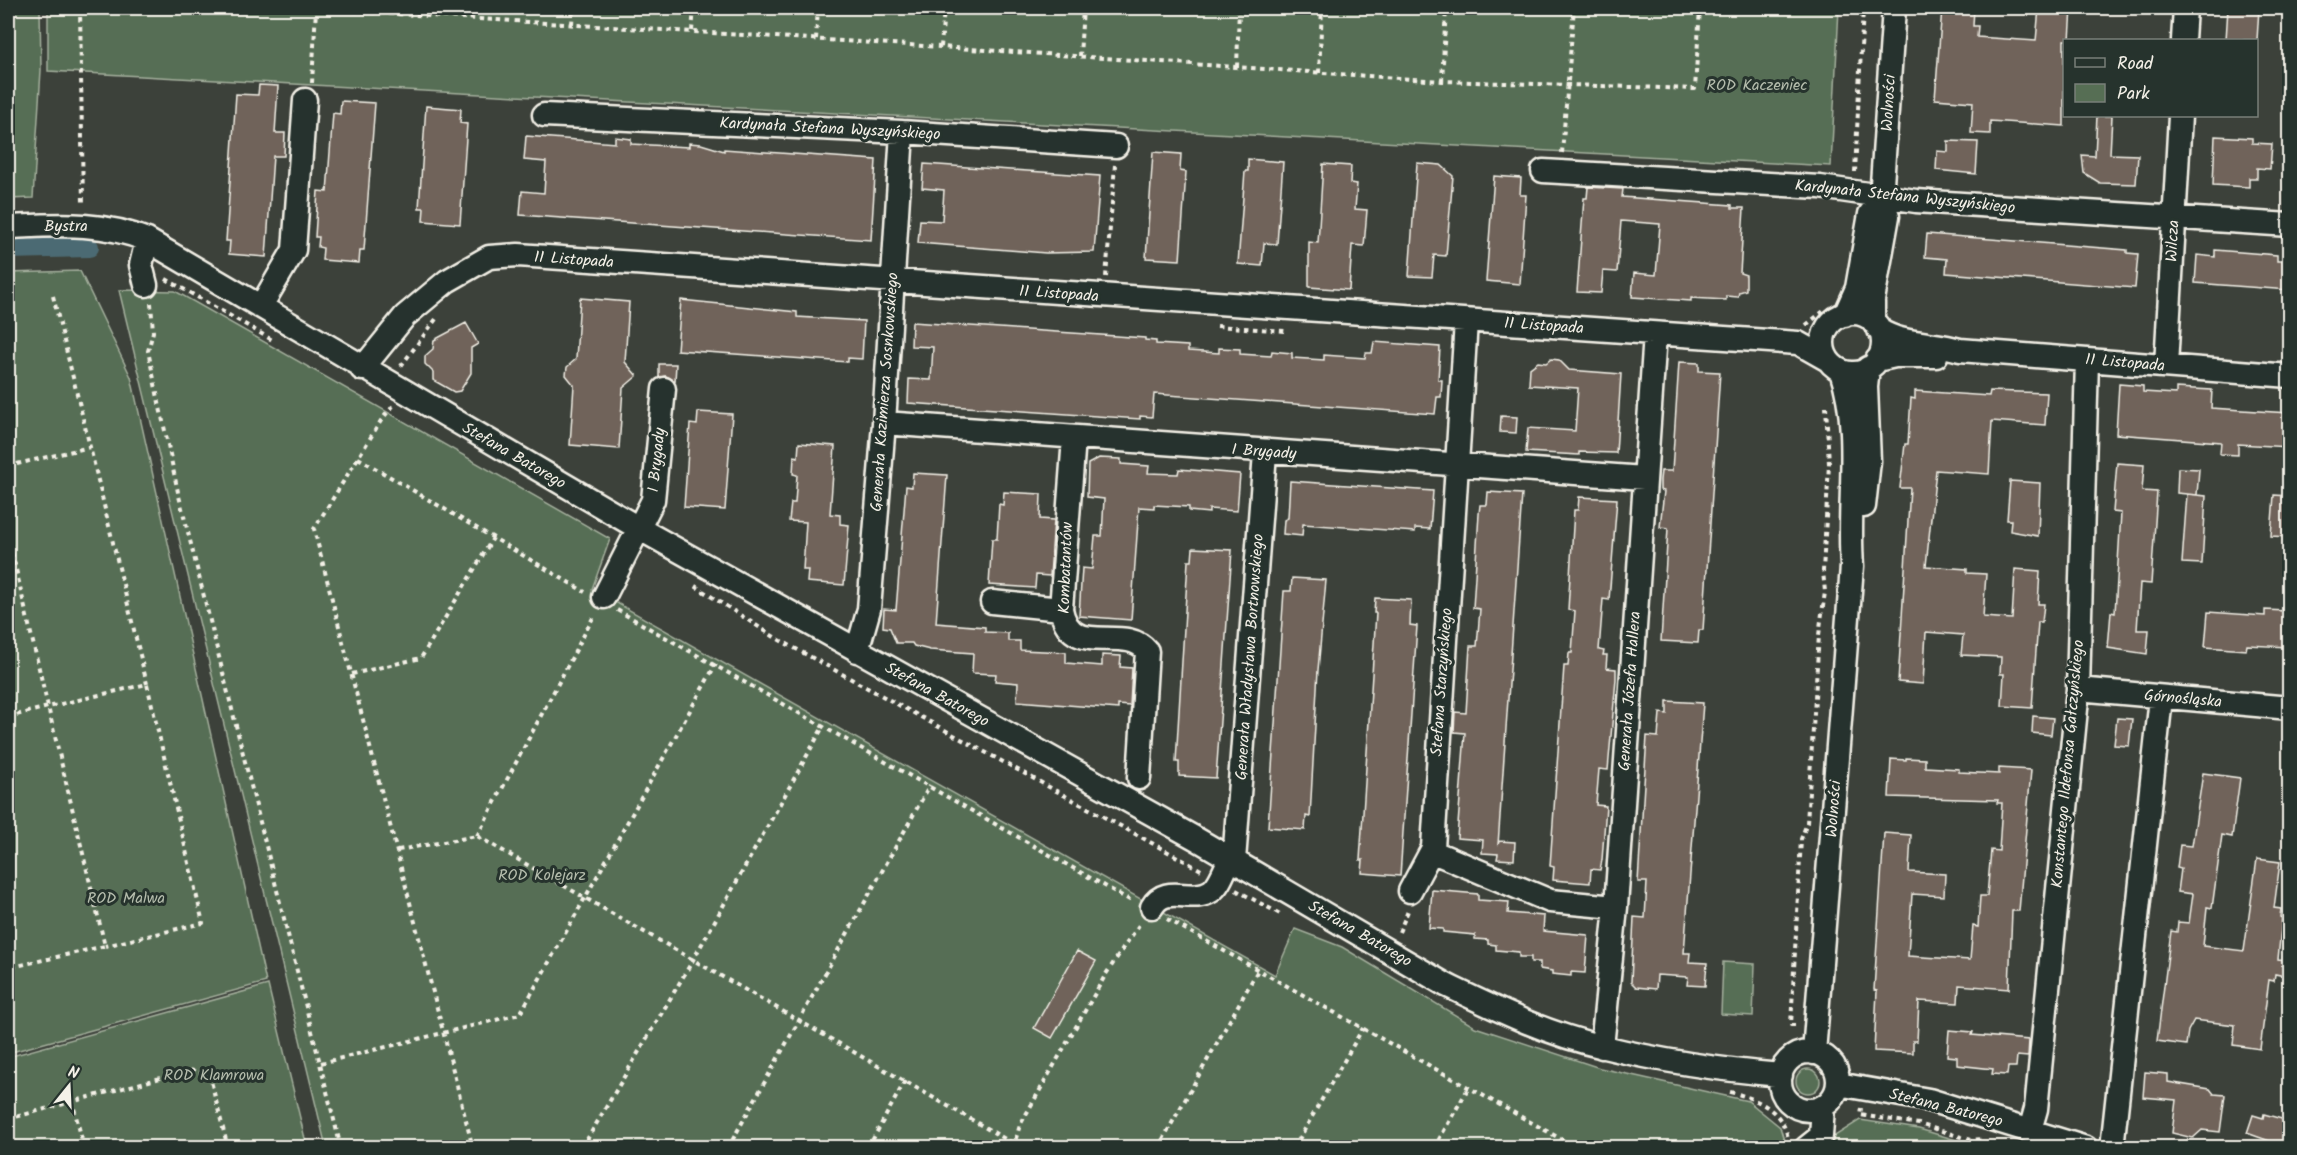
<svg xmlns="http://www.w3.org/2000/svg" width="2297" height="1155" viewBox="0 0 2297 1155" font-family="Kalam,sans-serif">
  <rect width="100%" height="100%" fill="#3c413a"/>
  <filter id="ink" filterUnits="userSpaceOnUse"><feTurbulence type="fractalNoise" baseFrequency=".0167" numOctaves="2"/><feDisplacementMap in="SourceGraphic" scale="12" xChannelSelector="R" yChannelSelector="G"/><feConvolveMatrix kernelMatrix="1 2 1 2 8 2 1 2 1" color-interpolation-filters="sRGB"/></filter>
  <g filter="url(#ink)">
    <!-- green -->
    <path fill="#566e54" stroke="#a5b09e" stroke-width="1.5" d="M8,8H40L41,70L33,198L8,199Z
      M48,8H1839L1831,166L48,71Z
      M80,271L131,377L266,982L8,1053V273Z
      M119,290L175,291L610,539L592,589L1275,975L1295,929L1342,947L1475,1027L1600,1068L1748,1101L1780,1127L1786,1147H326Z
      M1723,962L1755,964L1753,1016L1721,1014Z
      M268,985L307,1147H8V1057Z
      M1796 1081a12 12 0 1 1 24 0a12 12 0 1 1-24 0Z
      M1860,1120L1919,1129L1980,1147L1823,1148L1830,1139Z"/>
    <g fill="none" stroke-linecap="round" stroke-linejoin="round">
      <!-- canal -->
      <path stroke="#4c6b73" stroke-width="20" d="M8,249L89,247"/>
    </g>
    <!-- building -->
    <path fill="#6f635a" stroke="#f4f1e8" stroke-width="1.5" d="M1942,8H1974L1973,26H1978L1977,37L2036,41L2039,8H2072L2070,40H2064V126L1990,121V134L1971,133L1973,102L1935,99Z
      M2228,8H2259L2257,40H2226Z
      M259,85L278,86L275,133H285L284,156H273L266,257L229,254L230,241H226L236,94L258,95Z
      M341,101L375,103L364,250H360L359,263L322,260L323,248L318,247L319,237H315L318,191L327,192L333,113L340,114Z
      M426,106L461,109L460,123L467,124L460,224L423,221L424,208H419Z
      M2097,116H2112L2110,154L2138,155L2136,184L2100,183L2084,173L2082,155L2095,156Z
      M526,136L615,143V137L631,139V144L689,147V143L701,144L724,151V149L876,160L871,240L520,215L522,191L544,193L546,162L524,160Z
      M2215,136L2252,138V143L2272,144L2270,169L2257,168V178H2249V187L2213,185Z
      M1948,141L1978,142L1976,174L1936,170L1937,151L1948,152Z
      M1153,152L1181,154L1180,171L1186,172L1180,260L1146,258Z
      M1248,159L1283,162L1277,244L1264,243L1262,266L1238,264L1245,171H1248Z
      M1417,163L1441,165L1453,176L1446,256L1434,255L1432,277L1409,276Z
      M924,164L1100,176L1094,252L1046,253L918,243L920,220L942,221L944,190L922,188Z
      M1323,164L1351,166L1350,183L1357,184L1355,209L1367,210L1364,246L1352,245L1349,290L1309,287V242L1318,243Z
      M1494,176L1521,178L1520,195H1526L1520,284L1486,281Z
      M1588,187L1623,189L1622,197L1732,205V208H1744L1740,273L1746,275V290L1739,292L1738,297L1726,296V300L1691,298V301L1632,297L1634,273L1656,275L1660,224L1621,221L1617,272L1603,271L1601,293L1577,292L1584,198H1587Z
      M1927,234L2127,250V253L2138,254L2135,288L1946,273L1947,259L1925,257Z
      M2215,250L2277,255V261H2289V290L2195,283L2197,255L2215,257Z
      M580,298L629,302L625,362L637,376L623,388L619,449L570,445L574,385L566,375L567,367L576,359Z
      M681,300L797,312V317L864,321L862,359L848,358V362L677,350Z
      M912,322L1145,338V340L1156,341V344L1188,346V351L1219,353V348L1240,349V354L1271,356L1272,351L1281,352L1292,353V358L1324,360V355L1365,358L1366,353H1372L1374,342L1440,347L1438,380H1442L1441,397H1437L1435,414L1154,394L1152,417L1140,416V419L908,403L909,379L931,380L933,347L911,346Z
      M466,323L478,344L471,348V373L460,391L454,392L433,380V372L425,364V356L433,349L434,340Z
      M1551,359L1559,360L1569,370L1621,374L1616,453L1579,452V455L1526,452L1528,428L1575,431L1578,388L1529,385L1530,368L1538,362L1546,363Z
      M1679,362L1699,363V371L1720,372L1703,630H1699L1698,643L1661,641L1668,528L1660,527L1664,491L1660,490V480L1661,471H1672Z
      M659,364H676L675,381L666,376L659,377Z
      M2119,384L2143,386V392L2176,394V388L2212,390L2211,408L2289,413V447L2238,444V455L2220,454L2221,442L2116,434Z
      M1915,391L1989,396L1990,391L2047,393L2045,425L1992,421L1989,474L1936,470L1926,566L1967,569V573L1986,574L1983,617L2012,619L2015,569L2040,571L2038,604H2044L2042,622H2038L2032,708L2002,706L2004,674H2000L2001,657L1961,655L1963,635L1926,632L1923,684L1898,682L1910,488H1900L1905,444H1908L1911,398L1915,399Z
      M698,412L732,414L725,510L684,507L690,424L697,425Z
      M1501,416L1517,417L1516,433L1500,432Z
      M799,443L835,446L830,514L840,515V524L849,525L844,585L807,582L808,570H803L806,522L789,521L791,503H795L797,475L793,474L794,456L798,457Z
      M1099,458L1121,459V464L1149,466L1148,473L1178,474L1179,469L1240,474L1237,511L1209,509V513L1189,511V507L1154,505V508L1139,507L1131,620L1079,616L1082,568L1092,569L1095,536H1102L1104,499L1087,497L1088,464Z
      M2117,463L2144,465L2142,491L2157,492L2151,584L2140,583L2137,630H2149L2147,654L2108,648L2111,612L2115,613L2121,513L2113,512Z
      M2178,468L2199,469L2197,495L2177,493Z
      M913,473L947,475L936,623L985,627V632L1008,633V641H1020V650L1066,652V663L1102,666V655L1121,656L1120,667L1132,668L1130,706L1118,705V709L1017,701L1018,683L995,681L996,674L972,673L973,653L930,650L914,646L912,643H896L890,628L883,627L884,609L896,610L906,486L912,487Z
      M1290,481L1433,491L1430,529L1415,528V532L1303,524L1302,536L1283,534L1284,520L1288,518Z
      M2010,481L2040,483L2038,536L2010,531L2011,520H2007Z
      M1004,492L1041,494L1040,519L1054,520L1050,576L1036,575L1035,588L989,585L992,539H997L999,504L1003,505Z
      M1488,492L1522,494L1498,845L1499,841L1515,842L1514,860L1497,859L1498,854L1482,853L1483,840L1457,838L1465,733L1454,732L1455,712L1466,713L1470,646H1477L1480,609L1473,608L1479,514L1480,505H1487Z
      M2187,494L2206,496L2202,564L2182,563Z
      M2274,495L2289,496V537L2271,536Z
      M1579,497L1617,499L1609,600L1603,599L1599,650L1604,651L1603,655H1607L1606,668L1616,669V679L1608,770L1599,769L1596,805L1606,806L1602,860L1600,870L1591,869L1590,883L1553,880L1554,867L1550,866L1564,666H1568L1569,653H1572L1575,611L1568,610L1574,510H1578Z
      M1193,548L1232,550L1216,778L1179,776V762H1176L1188,561H1192Z
      M1292,578L1326,580L1318,670L1310,817L1306,816L1305,830L1268,827L1284,591H1291Z
      M1375,598L1411,600L1410,625L1417,626L1400,876L1362,873L1363,860H1360L1376,613H1374Z
      M2265,610L2286,611V616H2289V647L2247,645L2246,650L2205,647L2208,612L2265,616Z
      M1667,701L1703,703L1684,953H1690L1689,962L1707,963L1705,986L1687,985L1688,977L1657,975L1656,989L1636,987L1631,982L1634,917L1645,918L1647,882H1638L1647,736L1658,737L1660,713L1667,714Z
      M2033,716L2053,718L2051,735L2032,733Z
      M2117,718L2132,719L2129,746L2114,745Z
      M1906,758L1925,759V767L1959,769V772L1999,774V768L2031,770L2019,911H2012L2009,989L1959,985L1958,1003L1919,1001L1917,1041H1913V1053L1874,1051L1877,991L1874,990L1884,833L1911,835L1909,872L1945,874L1944,896L1912,894L1908,956L1970,960L1973,926L1978,927L1980,896H1987L1991,850L1999,851L2002,803H1997L1998,800L1889,797L1891,759L1906,760Z
      M2203,773L2240,778L2232,837L2222,835L2212,908L2207,907L2203,946L2244,951L2257,859L2280,862L2274,908L2281,909L2280,917L2282,918L2278,959L2288,960L2285,976L2275,974L2274,981L2269,980L2260,1049L2233,1045L2235,1025L2194,1020L2188,1031L2186,1045L2157,1041L2171,931L2177,932L2178,922L2189,923L2193,894L2178,892L2181,869L2177,868L2180,845L2192,846Z
      M1432,890L1478,894V900L1509,902L1508,913L1544,916L1543,931L1588,935L1585,973L1571,972V976L1552,974V971L1540,969V962H1531V957H1519V952L1496,950V945L1488,944V940L1475,939V935L1443,932V929L1429,928Z
      M1077,951L1096,961L1052,1038L1034,1028Z
      M1949,1030L1973,1032L1972,1035L2029,1040L2028,1057L2017,1056L2016,1067H2008L2007,1075L1992,1074L1993,1069L1957,1065V1057L1947,1056Z
      M2145,1072L2168,1074V1082L2210,1089L2214,1094L2225,1095L2220,1132L2202,1130L2193,1138L2172,1133L2176,1100L2143,1097Z
      M2264,1114L2289,1121V1148L2247,1133L2253,1115L2263,1118Z"/>
    <g fill="none" stroke-linecap="round" stroke-linejoin="round">
      <!-- minor casing -->
      <g stroke="#f4f1e8" stroke-width="27">
        <path id="minor" d="M2183,40L2185,8
          M544,115L902,132L1116,146
          M1543,171L1820,187L1916,201L2290,225
          M8,227C56,225 102,221 147,240L640,529L1195,838L1446,985C1496,1009 1549,1035 1604,1047C1661,1061 1722,1070 1781,1075
          M146,285L141,265L147,240
          M261,306L294,250L305,100
          M1823 343a30 30 0 1 1 60 0a30 30 0 1 1-60 0Z
          M1845,315L1857,288L1870,214L1881,199
          M1466,321L1433,848L1438,854L1550,901L1616,907
          M1873,322V300L1888,216L1881,199L1894,8
          M1879,330C1903,345 1933,342 1960,350L2290,376
          M1877,360L1895,356H1936
          M2166,366L2180,116
          M362,369L405,316L447,281L489,257L518,255L1798,343L1828,360
          M884,423L1644,478
          M1074,438L1061,609C1071,661 1124,622 1147,651L1139,778
          M1864,506L1869,461L1866,387L1868,368
          M604,597L653,500L664,389
          M992,602L1061,609
          M857,651L869,609L884,423L902,132
          M2078,689L2290,708
          M1234,861L1265,453
          M1410,891L1433,848
          M1152,907C1166,883 1191,904 1211,891C1220,885 1225,868 1230,859
          M1602,1047L1616,907L1655,334
          M1780 1081a29 29 0 1 1 58 0a29 29 0 1 1-58 0Z
          M1814,1053L1852,566C1847,501 1862,433 1841,371
          M1838,1084L1929,1100L2086,1148
          M2030,1130L2036,1109L2078,689L2087,360
          M1806,1148L1821,1136L1823,1107
          M2112,1148L2161,698"/>
      </g>
      <!-- path -->
      <path stroke="#f4f1e8" stroke-width="4" stroke-dasharray="4.5 4.5" stroke-linecap="butt" d="M80,8L83,206
        M299,8L941,47L1442,81L1695,89L1700,8
        M449,17V8
        M572,24L573,8
        M692,31L694,8
        M816,39L818,8
        M941,47L944,8
        M1080,56L1083,8
        M1237,67L1239,8
        M1319,73L1322,8
        M1442,81L1446,8
        M312,83L316,9
        M1562,153L1574,8
        M1855,172L1863,8
        M1106,277L1115,165
        M166,279L274,341
        M53,296L90,447
        M151,303L153,332L148,351L178,492L341,1148
        M1806,325L1826,309
        M1217,326L1285,331
        M401,366L436,319
        M393,406L382,419L314,529L473,1148
        M358,458L585,592
        M8,466L90,447L147,684
        M8,535L48,707L147,684L203,923L105,946
        M695,586L776,638L1203,871
        M617,610L1133,902
        M352,674L421,658L493,538
        M8,717L48,707L105,946L8,968
        M477,836L595,614
        M398,850L477,836L1021,1148
        M1236,890L1282,915
        M1167,919L1577,1148
        M1399,932L1408,911
        M1795,1025H1791L1801,839L1807,823L1819,635L1825,592L1823,571L1829,464L1826,406
        M321,1063L520,1014L716,664
        M1730,1092C1755,1098 1782,1109 1788,1138
        M72,1100L84,1148
        M1861,1108L1860,1115L1919,1124L1971,1140L1983,1139
        M8,1119L190,1070L208,1075L211,1081L228,1148
        M582,1148L693,960L824,725
        M728,1148L930,785
        M868,1148L905,1081
        M1013,1148L1020,1125L1106,974L1141,922
        M1158,1148L1258,970
        M1294,1148L1363,1028
        M1434,1148L1469,1087"/>
      <!-- minor -->
      <use href="#minor" stroke="#26332d" stroke-width="22"/>
    </g>
  </g>
  <g text-anchor="middle" dominant-baseline="central" stroke-width="6" stroke-linejoin="round" paint-order="stroke">
    <!-- park labels -->
    <g font-size="16" fill="#b5bdad" stroke="#26332d">
      <text x="1757" y="85">ROD Kaczeniec</text>
      <text x="542" y="875">ROD Kolejarz</text>
      <text x="126" y="898">ROD Malwa</text>
      <text x="214" y="1075">ROD Klamrowa</text>
    </g>
    <!-- street labels -->
    <g font-size="16" fill="#f4f1e8" stroke="#26332d">
      <text transform="translate(1889 103) rotate(-87)">Wolności</text>
      <text transform="translate(830 129) rotate(3)">Kardynała Stefana Wyszyńskiego</text>
      <text transform="translate(1905 197) rotate(6)">Kardynała Stefana Wyszyńskiego</text>
      <text x="66" y="226">Bystra</text>
      <text transform="translate(2173 241) rotate(-87)">Wilcza</text>
      <text transform="translate(574 260) rotate(4)">11 Listopada</text>
      <text transform="translate(1059 294) rotate(4)">11 Listopada</text>
      <text transform="translate(1544 326) rotate(4)">11 Listopada</text>
      <text transform="translate(2125 363) rotate(5)">11 Listopada</text>
      <text transform="translate(885 392) rotate(-86)">Generała Kazimierza Sosnkowskiego</text>
      <text transform="translate(1264 452) rotate(4)">I Brygady</text>
      <text transform="translate(514 456) rotate(30)">Stefana Batorego</text>
      <text transform="translate(657 460) rotate(-84)">I Brygady</text>
      <text transform="translate(1066 568) rotate(-88)">Kombatantów</text>
      <text transform="translate(1250 657) rotate(-86)">Generała Władysława Bortnowskiego</text>
      <text transform="translate(1442 682) rotate(-86)">Stefana Starzyńskiego</text>
      <text transform="translate(1630 691) rotate(-86)">Generała Józefa Hallera</text>
      <text transform="translate(937 695) rotate(29)">Stefana Batorego</text>
      <text transform="translate(2183 699) rotate(5)">Górnośląska</text>
      <text transform="translate(2068 764) rotate(-85)">Konstantego Ildefonsa Gałczyńskiego</text>
      <text transform="translate(1834 809) rotate(-86)">Wolności</text>
      <text transform="translate(1360 934) rotate(30)">Stefana Batorego</text>
      <text transform="translate(1946 1108) rotate(14)">Stefana Batorego</text>
    </g>
  </g>
  <!-- margin -->
  <rect width="2297" height="1155" fill="none" stroke="#26332d" stroke-width="30"/>
  <rect x="15" y="15" width="2267" height="1125" fill="none" stroke="#f4f1e8" stroke-width="2" filter="url(#ink)"/>
  <!-- legend -->
  <rect x="2063" y="39" width="195" height="78" fill="#26332d" stroke="#787f78" stroke-width="1.5"/>
  <rect x="2075" y="58" width="30" height="9" fill="#26332d" stroke="#787f78" stroke-width="1.5"/>
  <text x="2117" y="69" font-size="18" fill="#f4f1e8">Road</text>
  <rect x="2075" y="84" width="30" height="18" fill="#566e54" stroke="#787f78" stroke-width="1.5"/>
  <text x="2117" y="99" font-size="18" fill="#f4f1e8">Park</text>
  <!-- north arrow -->
  <g transform="translate(69 1086) rotate(18)" stroke="#26332d" stroke-width="4.5" paint-order="stroke">
  <path d="M0-4.5L10 22L0 15L-10 22Z" fill="#f4f1e8"/>
  <text y="-9" font-size="16" font-weight="bold" text-anchor="middle" fill="#f4f1e8">N</text>
  </g>
</svg>
